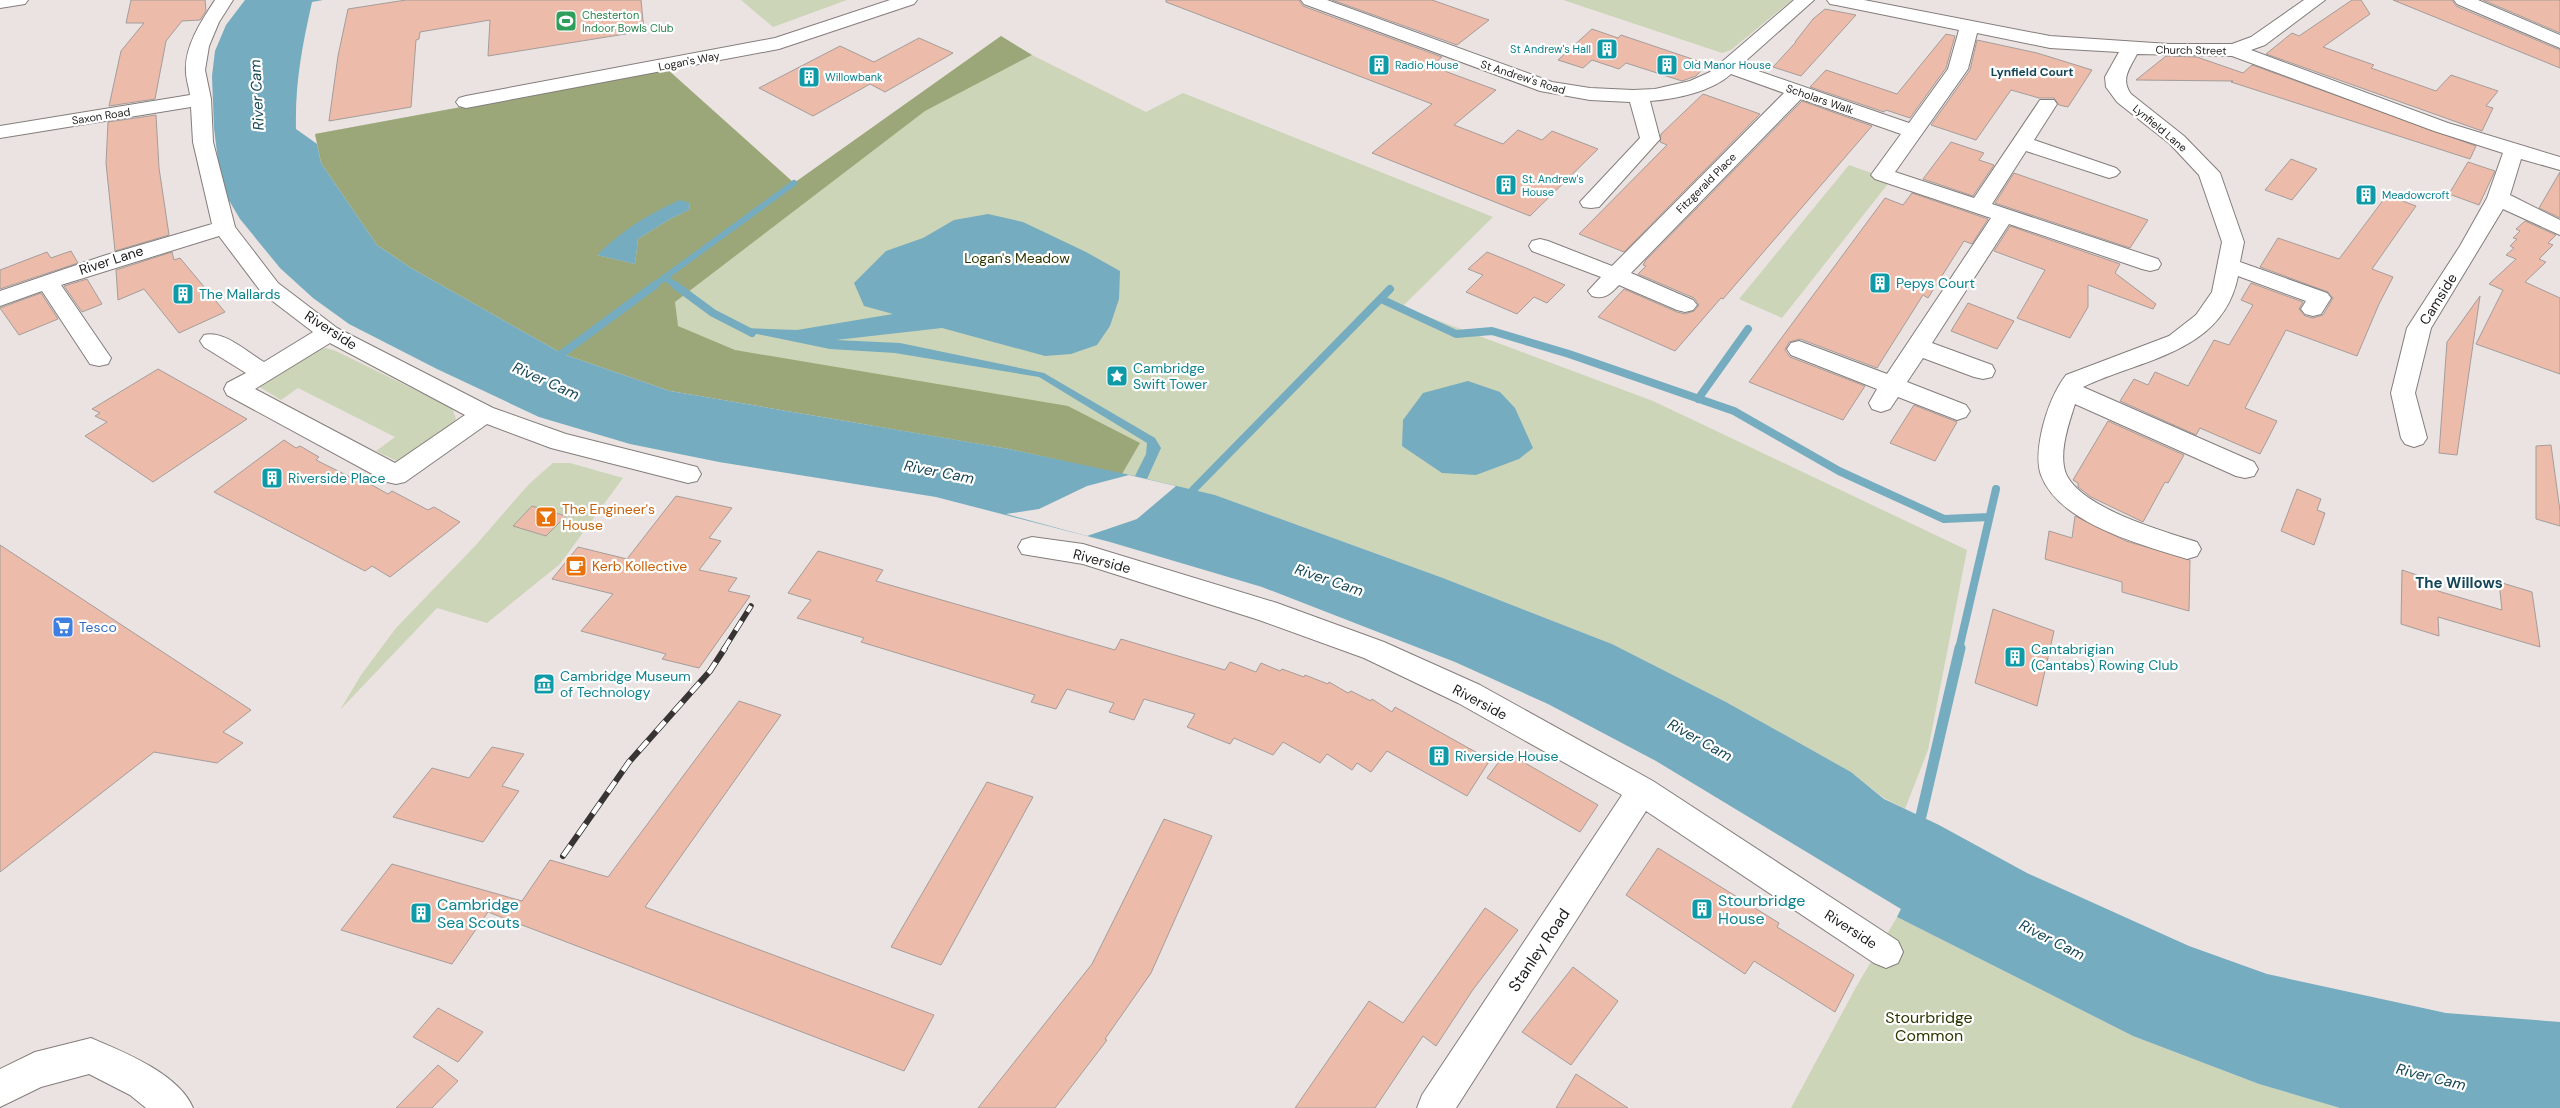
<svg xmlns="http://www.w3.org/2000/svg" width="2560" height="1108" viewBox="0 0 2560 1108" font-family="'DM Sans',sans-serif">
  <rect width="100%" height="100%" fill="#eae3e1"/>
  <!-- green -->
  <path fill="#cdd5b8" d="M741,0H847L773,27Z
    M1563,0H1792L1731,50L1722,53Z
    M1001,36L1032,55L1146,112L1183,93L1493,217L1402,307L1653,401L1967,550L1928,750L1905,809L1884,798L1851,772L1726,702L1612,644L1443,578L1215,495L1009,449L877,427L377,245L317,144L315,134L667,69L794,183Z
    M1849,165L1891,180L1782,318L1739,299Z
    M326,348L336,351L452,408L456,419L454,423L401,463L376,451L395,437L298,388L281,400L258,386L314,350Z
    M553,463H570L623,478L560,564L487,623L437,608L340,710L361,675L396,628L475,546L529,484Z
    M1897,917L2133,1036L2259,1084L2340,1108H1791L1855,989Z"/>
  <!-- forest -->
  <path fill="#9ca779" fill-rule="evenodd" d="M1001,36L1032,55L925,111L675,302L678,326L735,350L1068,406L1140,443L1122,474L1009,449L670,391L563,354L411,268L377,245L321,163L315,134L667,69L794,183ZM690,203L689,210L670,219L638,239L635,264L597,255Z"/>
  <!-- water -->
  <path fill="#75acbf" d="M245,0H323L312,2C302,47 295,82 296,129L317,144L321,163L377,245L411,268L563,354L670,391L1009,449L1135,476L1146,454L1147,443L1039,377L895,353L830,349L752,333L741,328L797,330L893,314L864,306L854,283L886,251L923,238L954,220L988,214L1023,222L1086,252L1120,271L1119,299L1110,326L1097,345L1071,354L1045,356L942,328L836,340L900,343L1044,373L1155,438L1161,448L1147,479L1215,495L1443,578L1612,644L1726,702L1851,772L1884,799L1939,825L2027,873L2189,946L2267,974L2446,1013L2560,1022V1108H2340L2259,1084L2133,1036L1897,917L1901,909L1656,761L1548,704L1455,662L1262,587L1110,542L936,497L719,462L630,444L539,417L437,369L349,324L313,298L280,268L240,219L227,197L220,177L214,128L212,76L215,51L226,25Z
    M680,200L690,203L689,210L670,219L638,239L635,264L597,255C626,228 645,216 680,200Z
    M1468,381L1500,392L1515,408L1533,448L1519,459L1476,475L1442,473L1402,446L1403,420L1423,393Z"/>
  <!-- pier -->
  <path fill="#eae3e1" d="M1129,475L1176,486L1137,519L1087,536L1006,514L1039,509L1087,486Z"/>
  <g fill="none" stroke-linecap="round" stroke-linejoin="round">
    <!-- stream-far2 -->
    <path stroke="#75acbf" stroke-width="6" d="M665,278L677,286
      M653,286L794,183"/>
    <!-- stream-far1 -->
    <path stroke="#75acbf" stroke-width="8" d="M675,285L713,313L752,333
      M1381,299L1456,334L1492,331L1569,354L1734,411L1839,471L1944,519L1989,517
      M552,361L655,285
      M1698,399L1748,329
      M1193,490L1390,289
      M1959,649L1996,489"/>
    <!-- stream -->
    <path stroke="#75acbf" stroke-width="11" d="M1921,816L1960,648"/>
  </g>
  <!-- building -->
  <path fill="#edbba9" stroke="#a49d9b" d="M131,0H205L206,11L200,20L182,21L166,41L155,99L109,106L121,51L144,23H126Z
    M406,0H641L644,31L488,56L490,20L420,32L419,39L416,40L411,107L329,121L338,56L348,9Z
    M1166,0H1299L1303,6L1442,57L1431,66L1496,90L1454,125L1503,144L1518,130L1542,140L1552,131L1598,149L1530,216L1372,153L1432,104L1166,2Z
    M1332,0H1432L1489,20L1457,45Z
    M2352,0H2361L2370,14L2323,47L2374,65L2371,68L2436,91L2451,75L2498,91L2486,106L2493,108L2482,131L2266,54L2292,33L2299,36Z
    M2393,0H2452L2456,6L2560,50V68Z
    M2483,0H2560V33Z
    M1825,9L1856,15L1801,76L1773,67L1796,42H1795L1813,19Z
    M1592,29L1618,38L1621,35L1707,64L1696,76L1682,81L1626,63L1619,69L1592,60L1583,68L1558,60Z
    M1946,34L1955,36L1946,68L1910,118L1886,110L1884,112L1810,87L1826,70L1897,94Z
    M919,38L953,53L885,92L870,84L813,116L759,88L840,46L874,62Z
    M1977,40L2037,53L2092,70L2068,107L2059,105L2054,98H2039L2011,90L1976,140L1931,125L1970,70Z
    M2166,56L2197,57L2243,73L2252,65L2476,146L2470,159L2231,82L2233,81L2136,80Z
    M1703,94L1760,114L1624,252L1579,234L1667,145L1660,142L1661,134Z
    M1802,101L1872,126L1723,299L1721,298L1675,351L1598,317L1624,289L1677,312L1685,314L1694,311L1699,305L1694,298L1638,274L1646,266L1643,265L1646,260Z
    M156,115L159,168L169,235L115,251L106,163L108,122Z
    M1951,142L1984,153L1979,160L1994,165L1973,196L1923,179Z
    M2291,159L2317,169L2292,200L2265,190Z
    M2468,162L2495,171L2479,205L2449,194Z
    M2560,172V218L2539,208Z
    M2014,173L2063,190L2148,220L2130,248L1995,203Z
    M1912,193L1988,219L1972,244L1964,241L1928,298L1923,295L1877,368L1800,339L1789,342L1785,350L1790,357L1865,386L1843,420L1749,382L1885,198L1903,205Z
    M2387,195L2416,206L2372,269L2393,277L2379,304L2357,356L2286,330L2245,408L2277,421L2260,454L2200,428L2196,435L2120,401L2134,379L2148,385L2155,372L2188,386L2214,340L2229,345L2253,305L2241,300L2251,283L2303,302L2299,309L2305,316L2313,318L2323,315L2333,298L2328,292L2260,267L2278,238L2339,259Z
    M2525,221L2556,235L2548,243L2553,245L2539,259L2546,262L2525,282L2560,298V374L2476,344L2503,290L2489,284L2516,259L2506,255L2514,248L2510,246L2517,239L2513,238L2520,231L2516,229Z
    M2010,226L2120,264L2115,273L2156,304L2153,309L2088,285V307L2070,338L2017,318L2045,270L1994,251Z
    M71,251L78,263L0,289V270L47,252L51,258Z
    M172,252L174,260L180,258L225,312L179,333L144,289L118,300L116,270Z
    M1487,252L1526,268L1565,285L1547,303L1534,297L1517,314L1466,292L1483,275L1468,269Z
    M87,279L102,304L82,312L64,286Z
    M41,293L58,319L19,335L0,308Z
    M2480,296L2457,455L2439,453L2447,342Z
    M1968,303L2014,321L1997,349L1951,331Z
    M158,369L247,419L153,482L85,436L107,422L95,416L100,413L92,409Z
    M1914,405L1957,422L1935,461L1890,443Z
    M2108,421L2184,455L2168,483L2165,482L2143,522L2091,497L2078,487V483L2073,480Z
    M284,440L296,448L300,446L319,457L316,460L358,481L361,479L388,494L392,491L428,510L434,507L460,522L390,577L372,566L365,571L214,492Z
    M2551,445L2560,511V526L2536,519V446Z
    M2297,489L2321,499L2317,510L2325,513L2314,545L2281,531Z
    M676,496L732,508L709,538L721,541L699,570L737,578L728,591L750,596L699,668L662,659L666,654L581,631L613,594L552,579L578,547L627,559Z
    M532,506L566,516L546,536L513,526Z
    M2075,516L2126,541L2190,560L2189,611L2122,592V582L2045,559L2049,531L2072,538Z
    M0,545L251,710L223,732L243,743L217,763L154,752L0,872Z
    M818,551L883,570L876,581L1115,650L1121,639L1225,670L1230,662L1256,672L1261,663L1280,671L1282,669L1304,677L1305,675L1328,684L1329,682L1348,693L1351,691L1371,701L1372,699L1392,712L1395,707L1490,760L1467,796L1387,751L1371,772L1357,763L1352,770L1327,754L1320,763L1283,742L1273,755L1234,738L1230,744L1187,727L1195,714L1144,699L1134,720L1109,712L1114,703L1067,689L1056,709L1031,702L1035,695L861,642L864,638L797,618L811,600L788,593Z
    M2402,570L2438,582V591L2502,610L2499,582L2532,592L2540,647L2438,617L2439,636L2401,624Z
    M1993,609L2054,631L2037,706L1975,683Z
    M739,701L781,715L645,907L934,1015L904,1071L488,912L452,964L341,930L392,864L522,901L550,860L608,877Z
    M492,747L524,754L502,786L519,791L483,842L393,817L432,768L469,778Z
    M1506,752L1598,805L1580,832L1487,778Z
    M987,782L1033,797L941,965L891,947Z
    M1164,819L1212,836L1151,973L1105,1039L1107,1040L1055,1108H978L1092,964Z
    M1658,848L1779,923L1777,927L1854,975L1835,1012L1754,961L1745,974L1626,895Z
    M1485,908L1518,930L1472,991L1436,1046L1423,1036L1375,1108H1295L1369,1001L1403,1023Z
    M1573,967L1618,1001L1571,1065L1522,1032Z
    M438,1008L483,1032L458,1062L413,1037Z
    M438,1065L458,1081L432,1108H396Z
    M1576,1074L1628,1108H1556Z"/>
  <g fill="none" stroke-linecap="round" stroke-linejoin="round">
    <!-- minor casing -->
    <g stroke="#847d7b" stroke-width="2">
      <path id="minor" d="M0,0H28L25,4L0,8Z
        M215,0H233L219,22L209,46L205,70L211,99L213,142L235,227L278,283L337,328L493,408L566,434L697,467L701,474L697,481L688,483L551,448L487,424L405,482L396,484L387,482L227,395L224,389L227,383L246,373L204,347L200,341L204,335C224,330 247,352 264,362L313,332L262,293L219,236L61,285L111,358L108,364L99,366L90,364L42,291L0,306V291L103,256L212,224L193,142L191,107L0,138V126L190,95C189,87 186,79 186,72C184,47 202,20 215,0ZM330,343L465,415L395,463L255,389Z
        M890,0H917L914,4L779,49L466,108L459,106L456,102L459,98L466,96L775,38Z
        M1301,0H1327L1552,82L1590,88L1633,90L1655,89L1690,81L1710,72L1794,0H1814L1741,65L1909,123L1948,69L1959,30L1836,5L1830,4L1827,0H1864L2050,36L2169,44H2232L2251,37L2304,0H2325L2265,45L2251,50L2448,123L2560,157V170L2521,159L2510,195L2560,220V235L2503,209L2431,328L2415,393L2427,438L2423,444L2414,447L2405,444L2401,438L2391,393L2407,328L2460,246L2487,198L2503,153L2434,131L2232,56L2137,54C2130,68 2120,79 2131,94L2184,136L2220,173L2244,242L2240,262L2327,293L2331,298L2321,314L2313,316L2305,314L2301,309L2306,301L2238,276C2223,353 2141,359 2083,387L2254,462L2258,469L2254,476L2245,478L2236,476L2075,404C2069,423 2057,456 2067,476C2085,509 2162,531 2197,542L2201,549L2197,556L2187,559C2143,545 2059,524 2041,475C2036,461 2039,444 2042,430C2047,409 2054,391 2066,375L2169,336L2196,315L2212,292L2222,242L2199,175L2170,144L2117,102L2106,87L2105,77L2119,52L2050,48L1977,33L1968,69L1895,172L1974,198L2040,100H2054L2057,104L2034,140L2116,168L2120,172L2116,176L2109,178L2026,151L1992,204L2158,259L2161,264L2158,269L2150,271L2142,269L2009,224L1932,343L1992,365L1995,371L1992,377L1983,379L1974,377L1923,358L1907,382L1966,405L1970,411L1966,417L1957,420L1898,397L1890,409L1881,412L1872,409L1869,403L1877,389L1791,355L1787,349L1791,343L1799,341L1887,374L1991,218L1875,179L1871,175L1901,134L1801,99L1631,273L1693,300L1697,305L1693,310L1685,312L1677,310L1619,285C1610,294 1605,300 1592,296L1588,291L1601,277L1532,251L1529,246L1532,241L1540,239L1548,241L1612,266L1784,93L1731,74C1711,92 1676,99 1650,101L1660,139L1599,207L1591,208L1583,207L1580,202L1640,138L1630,102L1590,100L1540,91L1304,4Z
        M2454,0H2478L2560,35V48L2457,4Z
        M1032,537L1083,544L1277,603L1384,642L1480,685L1653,781L1898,941L1903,952L1898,963L1886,968L1874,963L1646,811L1456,1108H1417L1422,1095L1622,795L1458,703L1364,658L1259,620L1083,564L1022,554L1018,547L1022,540Z
        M91,1038C124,1052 179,1074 193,1108H146L130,1095L89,1074L41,1087L0,1107V1069L35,1052Z"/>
    </g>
    <!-- minor -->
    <use href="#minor" fill="#fff" fill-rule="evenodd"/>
    <!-- rail-far1 casing -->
    <g stroke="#373433" stroke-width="5.5">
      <path id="rail-far1" d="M724,649L751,606"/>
    </g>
    <!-- rail casing -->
    <g stroke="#373433" stroke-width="6">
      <path id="rail" d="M563,856L629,762L710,671L725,648"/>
    </g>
    <!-- rail-far1 -->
    <use href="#rail-far1" stroke="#fff" stroke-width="4" stroke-dasharray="11" stroke-linecap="butt"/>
    <!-- rail -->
    <use href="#rail" stroke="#fff" stroke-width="4.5" stroke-dasharray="13" stroke-linecap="butt"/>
  </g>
  <!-- icons -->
  <defs>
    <g id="stadium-square" transform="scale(1.125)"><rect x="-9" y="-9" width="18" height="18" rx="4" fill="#2e9e5b" stroke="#fff"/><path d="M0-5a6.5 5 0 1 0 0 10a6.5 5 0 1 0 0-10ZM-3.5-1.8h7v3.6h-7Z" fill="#fff"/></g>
    <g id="building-square" transform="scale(1.125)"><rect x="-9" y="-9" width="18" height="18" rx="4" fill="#0f9aa8" stroke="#fff"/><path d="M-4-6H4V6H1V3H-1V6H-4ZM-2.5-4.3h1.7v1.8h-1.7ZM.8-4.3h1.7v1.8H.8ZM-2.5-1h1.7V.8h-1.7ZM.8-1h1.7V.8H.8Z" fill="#fff"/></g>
    <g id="sight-square" transform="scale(1.125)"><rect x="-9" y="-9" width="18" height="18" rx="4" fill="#0f9aa8" stroke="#fff"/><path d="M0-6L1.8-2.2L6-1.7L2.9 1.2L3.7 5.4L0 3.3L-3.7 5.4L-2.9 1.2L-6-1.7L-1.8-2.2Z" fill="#fff"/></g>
    <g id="bar-square" transform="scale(1.125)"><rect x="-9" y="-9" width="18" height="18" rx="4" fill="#e8710a" stroke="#fff"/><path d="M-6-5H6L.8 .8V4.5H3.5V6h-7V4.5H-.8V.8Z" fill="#fff"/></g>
    <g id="cafe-square" transform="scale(1.125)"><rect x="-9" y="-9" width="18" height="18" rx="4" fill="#e8710a" stroke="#fff"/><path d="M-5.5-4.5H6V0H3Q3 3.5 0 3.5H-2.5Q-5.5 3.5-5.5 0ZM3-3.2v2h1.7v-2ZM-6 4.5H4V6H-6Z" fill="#fff"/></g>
    <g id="supermarket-square" transform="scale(1.125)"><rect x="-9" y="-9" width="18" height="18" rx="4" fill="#3f7fe0" stroke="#fff"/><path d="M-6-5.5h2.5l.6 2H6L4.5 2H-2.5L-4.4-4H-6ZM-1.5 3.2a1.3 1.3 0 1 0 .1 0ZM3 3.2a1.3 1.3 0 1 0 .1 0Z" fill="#fff"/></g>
    <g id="museum-square" transform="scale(1.125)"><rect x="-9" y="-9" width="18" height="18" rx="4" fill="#0f9aa8" stroke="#fff"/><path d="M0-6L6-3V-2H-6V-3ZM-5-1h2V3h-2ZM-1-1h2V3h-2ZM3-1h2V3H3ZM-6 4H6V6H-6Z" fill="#fff"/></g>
  </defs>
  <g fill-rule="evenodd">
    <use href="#stadium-square" x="566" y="21"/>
    <use href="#building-square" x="1607" y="49"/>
    <use href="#building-square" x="1379" y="65"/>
    <use href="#building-square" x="1667" y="65"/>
    <use href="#building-square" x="809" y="77"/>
    <use href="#building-square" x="1506" y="185"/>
    <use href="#building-square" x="2366" y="195"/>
    <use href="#building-square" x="1880" y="283"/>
    <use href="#building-square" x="183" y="294"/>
    <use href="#sight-square" x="1117" y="376"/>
    <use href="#building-square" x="272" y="478"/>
    <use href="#bar-square" x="546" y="517"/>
    <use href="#cafe-square" x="576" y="566"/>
    <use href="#supermarket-square" x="63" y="627"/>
    <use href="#building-square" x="2015" y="657"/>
    <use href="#museum-square" x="544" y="684"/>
    <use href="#building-square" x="1439" y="756"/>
    <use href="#building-square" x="1702" y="909"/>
    <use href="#building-square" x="421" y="913"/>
  </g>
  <g text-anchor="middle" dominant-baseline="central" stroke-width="4.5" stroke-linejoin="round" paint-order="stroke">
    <!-- far-leisure labels -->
    <g font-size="11" fill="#27864d" stroke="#fff" text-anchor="start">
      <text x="582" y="15">Chesterton<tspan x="582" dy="13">Indoor Bowls Club</tspan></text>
    </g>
    <!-- far-culture labels -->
    <g font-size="11" fill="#0d838f" stroke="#fff" text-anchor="start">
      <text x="1591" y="49" text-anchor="end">St Andrew's Hall</text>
      <text x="1395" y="65">Radio House</text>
      <text x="1683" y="65">Old Manor House</text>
      <text x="825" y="77">Willowbank</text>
      <text x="1522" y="179">St. Andrew's<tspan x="1522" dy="13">House</tspan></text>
      <text x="2382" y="195">Meadowcroft</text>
    </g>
    <!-- far-street labels -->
    <g font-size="11" fill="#1f1d1c" stroke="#fff">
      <text transform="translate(2191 50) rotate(1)">Church Street</text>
      <text transform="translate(689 61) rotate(-11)">Logan's Way</text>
      <text transform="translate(1523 77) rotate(18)">St Andrew's Road</text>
      <text transform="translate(1820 99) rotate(19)">Scholars Walk</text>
      <text transform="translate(101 116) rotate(-9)">Saxon Road</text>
      <text transform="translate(2160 128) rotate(40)">Lynfield Lane</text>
      <text transform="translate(1706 183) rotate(-45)">Fitzgerald Place</text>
    </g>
    <!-- far-neighbourhood labels -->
    <g font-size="12" font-weight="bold" fill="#144658" stroke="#fff">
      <text x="2032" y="72">Lynfield Court</text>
    </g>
    <!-- park labels -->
    <g font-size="14" fill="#2e3600" stroke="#fff">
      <text x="1017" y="258">Logan's Meadow</text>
    </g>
    <!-- street labels -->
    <g font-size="14" fill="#1f1d1c" stroke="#fff">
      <text transform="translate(111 260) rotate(-18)">River Lane</text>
      <text transform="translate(2438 299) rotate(-58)">Camside</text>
      <text transform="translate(331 330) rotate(33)">Riverside</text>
      <text transform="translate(1102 561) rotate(15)">Riverside</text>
      <text transform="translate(1480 702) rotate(28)">Riverside</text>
      <text transform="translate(1851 929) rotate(33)">Riverside</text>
    </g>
    <!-- culture labels -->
    <g font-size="14" fill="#0d838f" stroke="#fff" text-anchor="start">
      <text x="1896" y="283">Pepys Court</text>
      <text x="199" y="294">The Mallards</text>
      <text x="1133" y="368">Cambridge<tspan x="1133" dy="16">Swift Tower</tspan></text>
      <text x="288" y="478">Riverside Place</text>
      <text x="2031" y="649">Cantabrigian<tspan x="2031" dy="16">(Cantabs) Rowing Club</tspan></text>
      <text x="560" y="676">Cambridge Museum<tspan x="560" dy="16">of Technology</tspan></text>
      <text x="1455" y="756">Riverside House</text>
    </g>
    <!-- food labels -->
    <g font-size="14" fill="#c56008" stroke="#fff" text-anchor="start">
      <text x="562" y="509">The Engineer's<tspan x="562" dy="16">House</tspan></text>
      <text x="592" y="566">Kerb Kollective</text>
    </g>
    <!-- shop labels -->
    <g font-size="14" fill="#366cbe" stroke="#fff" text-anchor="start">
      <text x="79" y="627">Tesco</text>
    </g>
    <!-- water labels -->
    <g font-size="15" font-style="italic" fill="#184957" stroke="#fff">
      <text transform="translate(257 95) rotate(-93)">River Cam</text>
      <text transform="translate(546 381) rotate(24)">River Cam</text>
      <text transform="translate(939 472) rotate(11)">River Cam</text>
      <text transform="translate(1329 580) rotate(19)">River Cam</text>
      <text transform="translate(1700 740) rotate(29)">River Cam</text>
      <text transform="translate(2052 940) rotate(27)">River Cam</text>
      <text transform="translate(2431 1077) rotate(14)">River Cam</text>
    </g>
    <!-- neighbourhood labels -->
    <g font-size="15" font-weight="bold" fill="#144658" stroke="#fff">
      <text x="2459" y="583">The Willows</text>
    </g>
    <!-- near-culture labels -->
    <g font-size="16" fill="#0d838f" stroke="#fff" text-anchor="start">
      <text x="1718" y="900">Stourbridge<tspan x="1718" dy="18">House</tspan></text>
      <text x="437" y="904">Cambridge<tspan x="437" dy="18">Sea Scouts</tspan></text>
    </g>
    <!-- near-street labels -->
    <g font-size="16" fill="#1f1d1c" stroke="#fff">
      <text transform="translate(1539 950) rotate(-56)">Stanley Road</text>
    </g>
    <!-- near-park labels -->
    <g font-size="16" fill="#2e3600" stroke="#fff">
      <text x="1929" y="1017">Stourbridge<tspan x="1929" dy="18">Common</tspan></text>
    </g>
  </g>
</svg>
